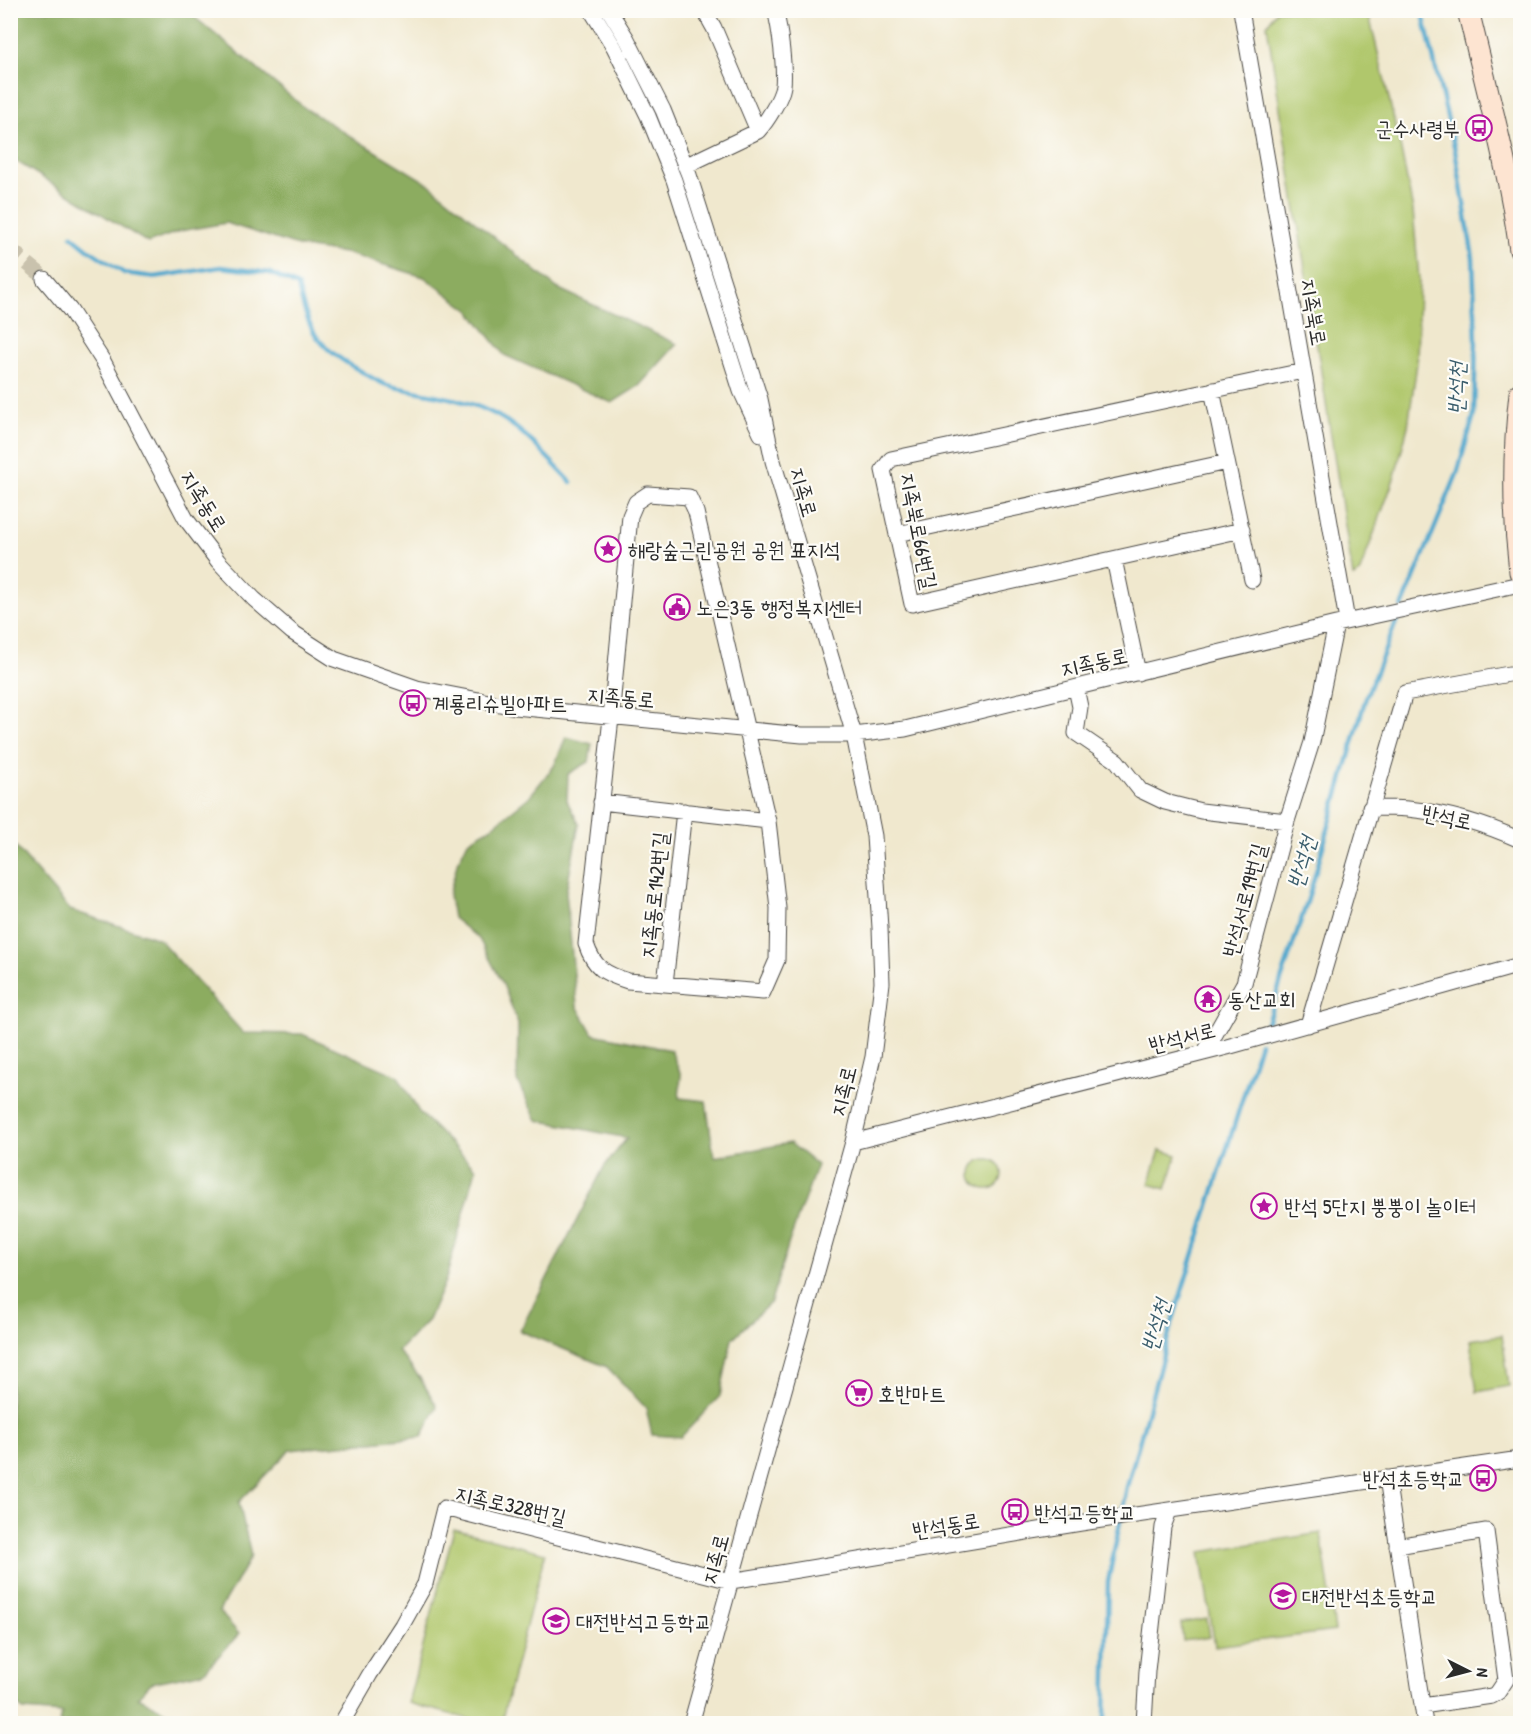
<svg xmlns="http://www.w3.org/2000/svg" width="1531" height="1734" viewBox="0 0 1531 1734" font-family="'Patrick Hand','Poor Story',sans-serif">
  <rect width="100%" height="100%" fill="#fdfcf7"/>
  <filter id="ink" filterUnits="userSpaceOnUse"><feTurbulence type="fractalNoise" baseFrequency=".0167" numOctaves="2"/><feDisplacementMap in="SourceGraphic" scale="12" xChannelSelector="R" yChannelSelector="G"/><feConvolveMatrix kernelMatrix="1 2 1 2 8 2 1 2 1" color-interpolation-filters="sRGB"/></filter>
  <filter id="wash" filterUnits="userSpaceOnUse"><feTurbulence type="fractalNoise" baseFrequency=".008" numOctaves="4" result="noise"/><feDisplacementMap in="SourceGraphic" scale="24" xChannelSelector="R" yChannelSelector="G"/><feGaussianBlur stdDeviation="1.35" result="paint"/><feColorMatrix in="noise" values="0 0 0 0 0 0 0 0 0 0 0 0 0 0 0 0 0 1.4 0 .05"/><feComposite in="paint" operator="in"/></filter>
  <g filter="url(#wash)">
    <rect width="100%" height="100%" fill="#f0e8ce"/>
    <!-- green -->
    <path fill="#b0c76c" stroke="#6e794c" stroke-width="1.5" d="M1277,10L1368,11L1400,145L1413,210L1419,279L1417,363L1408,426L1395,476L1359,574L1353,577L1267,25Z
      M1160,1150L1177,1155L1166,1189L1149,1184Z
      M972 1174a15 15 0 1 1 30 0a15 15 0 1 1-30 0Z
      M1502,1335L1509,1386L1477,1392L1470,1340Z
      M454,1529L545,1553L501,1723H484L408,1703Z
      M1321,1533L1335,1631L1215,1646L1200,1552Z
      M1207,1619L1210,1637L1183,1641L1181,1623Z"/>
    <!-- forest -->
    <path fill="#8cac60" stroke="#5c6c46" stroke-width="1.5" d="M10,11H187L306,109L429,184L557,288L677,344L639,386L612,403L504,355L470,311L424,277L345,253L301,247L226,223L180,231L148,243L11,158Z
      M566,737L592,744L589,762L568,774L567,801L579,824L566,892L577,1006L593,1034L671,1050L681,1075L679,1098L706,1101L714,1157L790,1143L817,1165L789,1242L771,1302L732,1339L720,1396L681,1437L652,1435L646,1408L607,1367L520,1331L604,1167L627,1138L537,1120L517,1081L518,1024L503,984L479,939L453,918L449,895L457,864L468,841L492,827L529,797L554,766Z
      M10,840L70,910L159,939L243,1033L302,1034L398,1076L419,1112L476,1169L446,1279L428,1320L398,1351L420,1378L437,1406L422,1437L290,1450L239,1502L251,1556L219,1611L239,1634L204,1672L151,1683L138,1697L187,1723H60L62,1713L23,1710L11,1699Z"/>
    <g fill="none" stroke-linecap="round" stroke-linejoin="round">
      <!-- stream -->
      <path stroke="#50a7cd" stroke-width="4.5" d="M72,236L88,249L124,273L154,277L221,267L270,273L298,286C308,331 317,347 359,370C368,375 377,382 387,385C421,394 456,396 488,411C521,425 546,457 571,482
        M1402,607L1457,474L1474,415L1476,340L1473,258L1455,150L1422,10
        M1263,1035L1308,899L1366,697L1399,615
        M1103,1724L1105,1716L1108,1582L1127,1487L1171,1326L1260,1043"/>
    </g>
  </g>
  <g filter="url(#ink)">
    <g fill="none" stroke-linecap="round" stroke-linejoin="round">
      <!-- street-tunnel -->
      <path stroke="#c9c2ad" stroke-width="15" stroke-dasharray="15 8" stroke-linecap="butt" d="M10,249L39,273L44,279"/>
      <!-- street casing -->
      <g stroke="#494743" stroke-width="17">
        <path id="street" d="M591,10L614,47L648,116L674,180L741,391L761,434
          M609,10L627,39L663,110L689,175L760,399L773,461L854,735L874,836L880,928L882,983L873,1057L853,1142L691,1724
          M704,10L714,28L758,131
          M1241,10L1347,621
          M685,166L758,131C767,121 781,99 783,86C785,68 780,28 775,10
          M44,279L70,310L103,361L186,519L218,561L254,599L292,632L334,659L417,688L515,707L802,735H854L905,729L1336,624L1520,584
          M1212,390L1252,580
          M648,494L689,497L696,512L768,821L778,908L777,960L763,992L628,981C605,974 594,968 586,944L611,718L630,516L636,502Z
          M1242,530L912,604L883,470L891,459L1303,371
          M897,534L1227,462
          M1114,559L1138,673
          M1076,688L1080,707L1076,733L1117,761L1140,790L1165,802L1201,811L1287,821
          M601,802L768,821
          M1370,808C1382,808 1395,808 1408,809C1446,813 1485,824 1520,840
          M665,984L684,811
          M1308,1025L1405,693L1509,674
          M1205,1052L1244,983L1287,821L1312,742L1336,624
          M853,1142L1227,1047L1520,965
          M1387,1478L1425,1724
          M1397,1546L1486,1531L1506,1680L1498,1692L1492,1696L1422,1706
          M341,1724L370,1674L402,1625L425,1584L444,1508L731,1581L1081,1523L1520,1459
          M1144,1724L1147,1671L1163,1527L1169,1511"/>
      </g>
      <!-- secondary casing -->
      <g stroke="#494743" stroke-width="23">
        <path id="secondary" d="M1468,10C1487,90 1509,169 1520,250
          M1520,393C1513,452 1513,513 1520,572"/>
      </g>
      <!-- street -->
      <use href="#street" stroke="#fff" stroke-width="15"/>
      <!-- secondary -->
      <use href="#secondary" stroke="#fde4d1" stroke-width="21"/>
    </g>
  </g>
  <!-- icons -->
  <defs>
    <g id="bus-ring" transform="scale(1.35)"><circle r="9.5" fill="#fdfcf7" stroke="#b5179e" stroke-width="1.5"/><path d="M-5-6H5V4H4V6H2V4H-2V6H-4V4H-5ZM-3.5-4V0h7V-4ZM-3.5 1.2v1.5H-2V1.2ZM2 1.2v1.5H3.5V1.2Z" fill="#b5179e"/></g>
    <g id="sight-ring" transform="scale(1.35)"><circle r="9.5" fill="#fdfcf7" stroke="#b5179e" stroke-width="1.5"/><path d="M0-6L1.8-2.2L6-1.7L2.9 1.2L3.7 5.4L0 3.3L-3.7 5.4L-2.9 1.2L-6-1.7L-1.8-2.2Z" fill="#b5179e"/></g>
    <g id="civic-ring" transform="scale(1.35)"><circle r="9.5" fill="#fdfcf7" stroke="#b5179e" stroke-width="1.5"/><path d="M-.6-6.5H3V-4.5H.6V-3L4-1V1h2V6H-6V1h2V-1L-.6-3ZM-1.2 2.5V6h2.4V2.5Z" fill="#b5179e"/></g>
    <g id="temple-ring" transform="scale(1.35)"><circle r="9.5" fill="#fdfcf7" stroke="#b5179e" stroke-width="1.5"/><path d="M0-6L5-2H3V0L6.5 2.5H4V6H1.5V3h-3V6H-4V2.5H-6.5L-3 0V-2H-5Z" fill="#b5179e"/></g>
    <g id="supermarket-ring" transform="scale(1.35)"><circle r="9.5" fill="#fdfcf7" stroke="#b5179e" stroke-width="1.5"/><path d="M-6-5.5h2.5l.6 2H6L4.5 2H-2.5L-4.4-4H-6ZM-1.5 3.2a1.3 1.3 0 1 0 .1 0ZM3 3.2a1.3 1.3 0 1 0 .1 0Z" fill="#b5179e"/></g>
    <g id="school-ring" transform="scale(1.35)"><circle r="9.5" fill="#fdfcf7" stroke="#b5179e" stroke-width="1.5"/><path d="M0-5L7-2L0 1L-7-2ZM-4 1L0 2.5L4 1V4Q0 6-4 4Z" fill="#b5179e"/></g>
  </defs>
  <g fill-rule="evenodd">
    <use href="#bus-ring" x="1479" y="128"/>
    <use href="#sight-ring" x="608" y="549"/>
    <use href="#civic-ring" x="677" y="607"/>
    <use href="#bus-ring" x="413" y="703"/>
    <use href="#temple-ring" x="1208" y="999"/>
    <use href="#sight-ring" x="1264" y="1206"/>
    <use href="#supermarket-ring" x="859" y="1393"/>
    <use href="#bus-ring" x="1483" y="1478"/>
    <use href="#bus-ring" x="1015" y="1512"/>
    <use href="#school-ring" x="1283" y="1596"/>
    <use href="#school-ring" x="556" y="1621"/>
  </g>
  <g text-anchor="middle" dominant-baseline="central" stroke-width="4.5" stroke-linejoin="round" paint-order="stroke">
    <!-- poi labels -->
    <g font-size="21" fill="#2b2b2b" stroke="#fdfcf7" text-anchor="start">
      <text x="1460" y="128" text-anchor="end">군수사령부</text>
      <text x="628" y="549">해랑숲근린공원 공원 표지석</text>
      <text x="696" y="607">노은3동 행정복지센터</text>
      <text x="432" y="703">계룡리슈빌아파트</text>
      <text x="1228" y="999">동산교회</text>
      <text x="1284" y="1206">반석 5단지 뿡뿡이 놀이터</text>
      <text x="878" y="1393">호반마트</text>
      <text x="1464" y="1478" text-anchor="end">반석초등학교</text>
      <text x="1034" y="1512">반석고등학교</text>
      <text x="1302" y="1596">대전반석초등학교</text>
      <text x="576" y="1621">대전반석고등학교</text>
    </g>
    <!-- street labels -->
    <g font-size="21" fill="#2b2b2b" stroke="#fdfcf7">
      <text transform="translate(1314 312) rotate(80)">지족북로</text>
      <text transform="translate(804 492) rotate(74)">지족로</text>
      <text transform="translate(204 501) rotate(58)">지족동로</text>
      <text transform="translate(919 531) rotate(79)">지족북로66번길</text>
      <text transform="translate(1094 662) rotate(-13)">지족동로</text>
      <text transform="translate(621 697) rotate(5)">지족동로</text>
      <text transform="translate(1447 817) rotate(12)">반석로</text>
      <text transform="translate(654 895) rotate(-84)">지족동로142번길</text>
      <text transform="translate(1244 900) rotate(-75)">반석서로19번길</text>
      <text transform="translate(1182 1037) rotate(-14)">반석서로</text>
      <text transform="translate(843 1091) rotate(-76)">지족로</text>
      <text transform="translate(511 1505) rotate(13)">지족로328번길</text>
      <text transform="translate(946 1525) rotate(-9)">반석동로</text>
      <text transform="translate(715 1559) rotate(-75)">지족로</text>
    </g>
    <!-- water labels -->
    <g font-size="22" font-style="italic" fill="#3a5d6c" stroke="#fdfcf7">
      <text transform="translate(1456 388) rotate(-88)">반석천</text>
      <text transform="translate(1301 862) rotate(-74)">반석천</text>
      <text transform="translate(1155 1325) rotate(-74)">반석천</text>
    </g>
  </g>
  <!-- margin -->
  <rect width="1531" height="1734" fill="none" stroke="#fdfcf7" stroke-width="36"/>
  <!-- north arrow -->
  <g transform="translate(1468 1671) rotate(96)" stroke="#fdfcf7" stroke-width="4.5" paint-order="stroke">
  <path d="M0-4.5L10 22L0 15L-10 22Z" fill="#2b2b2b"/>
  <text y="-9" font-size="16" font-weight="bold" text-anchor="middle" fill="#2b2b2b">N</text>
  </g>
</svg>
